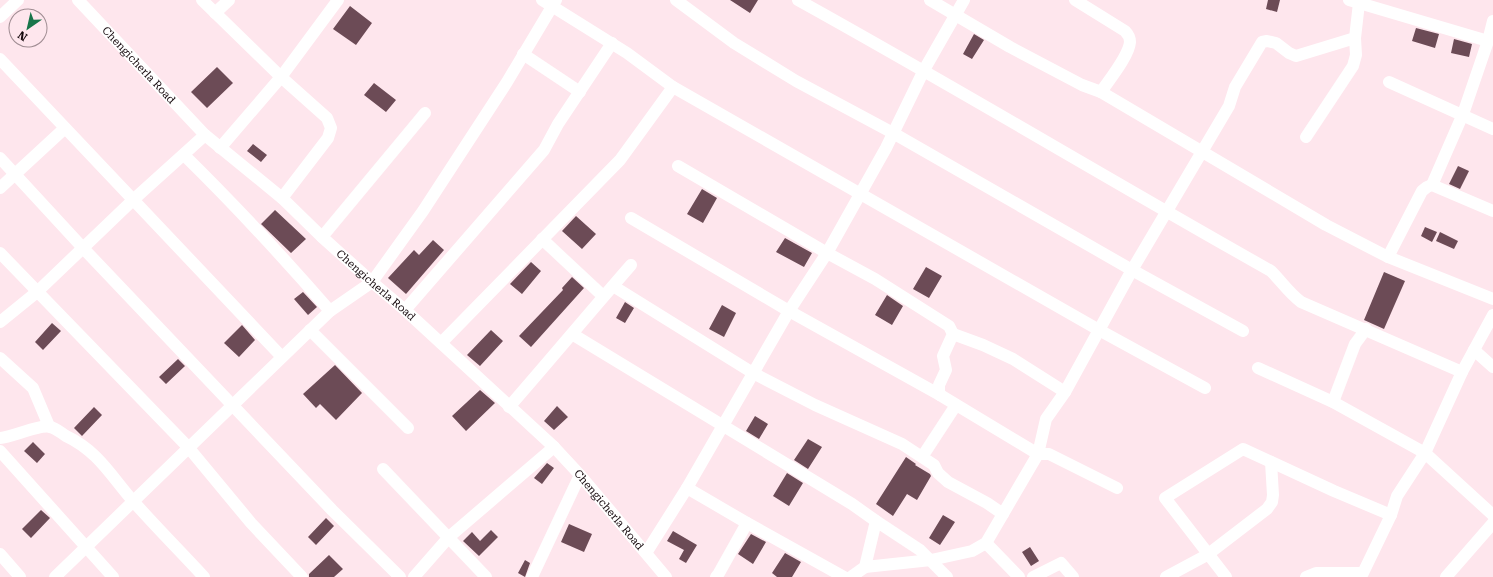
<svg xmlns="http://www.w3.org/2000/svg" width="1493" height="577" viewBox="0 0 1493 577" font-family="'Roboto Serif',serif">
  <rect width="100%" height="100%" fill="#fee6ed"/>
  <!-- building -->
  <path fill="#6c4b56" d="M730,0H758L750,13Z
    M1268,0H1280L1277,12L1266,9Z
    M350,6L372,23L356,45L333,29Z
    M1416,28L1439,34L1435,48L1412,41Z
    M974,34L984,40L972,59L963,54Z
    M1454,39L1472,44L1469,57L1451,53Z
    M217,67L233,83L207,108L191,92Z
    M374,83L396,100L386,112L364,95Z
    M253,144L267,155L261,162L247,151Z
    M1458,166L1469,171L1460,189L1449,184Z
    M702,189L717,198L703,223L687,214Z
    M275,210L306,239L291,253L261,224Z
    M576,216L596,234L582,249L562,231Z
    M1425,227L1437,232L1432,242L1421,236Z
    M1440,232L1458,241L1454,249L1436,241Z
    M785,238L812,253L804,267L776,252Z
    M433,240L444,250L406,294L388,278L414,250L419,255Z
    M531,262L541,271L522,294L510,284Z
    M926,267L942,276L929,298L913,289Z
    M1384,272L1405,281L1384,329L1364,320Z
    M572,277L584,288L531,347L519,336L563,290L562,288Z
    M303,292L317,307L308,315L294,299Z
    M887,295L903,306L892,325L875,315Z
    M625,302L634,308L625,323L616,318Z
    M722,305L736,313L724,337L709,329Z
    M52,323L61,331L43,350L35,342Z
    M242,325L255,340L239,357L224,343Z
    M491,330L503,341L480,366L467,355Z
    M178,359L185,366L166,384L159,377Z
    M335,365L362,393L336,420L320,404L316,408L303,394Z
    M480,390L495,403L466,431L452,416Z
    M557,406L568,417L554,430L544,421Z
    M94,407L102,415L82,436L74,428Z
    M755,416L768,424L759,439L746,431Z
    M808,439L822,447L808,469L794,460Z
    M33,442L45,454L37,463L24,451Z
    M906,457L916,464L915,465L930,474L931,476L917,500L907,494L893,516L876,504Z
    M547,463L554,468L542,484L534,478Z
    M787,473L803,483L789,506L773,496Z
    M41,510L50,518L31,538L22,529Z
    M943,515L955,522L940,545L929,538Z
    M326,518L334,526L316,545L308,537Z
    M569,524L592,534L584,552L561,542Z
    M491,530L498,537L479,556L463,541L472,532L480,541Z
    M673,531L697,545L686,563L679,559L684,550L667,541Z
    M751,534L766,542L753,564L738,554Z
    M1030,547L1039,561L1031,566L1022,552Z
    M785,553L801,562L792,577H777L772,573Z
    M329,555L343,569L334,577H309V574Z
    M525,560L530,563L525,577L518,573Z"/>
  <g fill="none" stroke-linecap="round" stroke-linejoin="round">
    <!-- street -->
    <g stroke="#fff" stroke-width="12">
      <path id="s1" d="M78,0L205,135L282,198L322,237L372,282L405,310L554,447L580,475L666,577"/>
      <path d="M202,0L281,77L327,118L331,128L328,138L282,198"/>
      <path d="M542,0L627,53L673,87L1099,330L1205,388"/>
      <path d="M676,0L734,43L796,81L893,133L1132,270L1243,331"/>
      <path d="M798,0C957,88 1113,182 1271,271C1282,282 1288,292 1301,302L1462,372"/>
      <path d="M930,0L1010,47L1082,85L1101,92C1109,80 1129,56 1130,42C1130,37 1128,34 1125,31L1075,0"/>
      <path d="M1349,0L1488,41L1493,21"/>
      <path d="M215,13L229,0"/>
      <path d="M0,17L18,0"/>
      <path d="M523,54L580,92"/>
      <path d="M0,59L282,357"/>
      <path d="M1389,82L1493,129"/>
      <path d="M1101,92L1326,225L1388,257L1493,299"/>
      <path d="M1306,137L1353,66L1356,55L1355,38"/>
      <path d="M220,148L281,77L338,0"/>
      <path d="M184,155C235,205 283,257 330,311"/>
      <path d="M0,158L83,248L332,510L400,577"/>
      <path d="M678,166L827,253L875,279L949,326L953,334L943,356L946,370L939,385V391L940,395"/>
      <path d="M1432,185L1463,114L1488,41"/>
      <path d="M0,188L65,128"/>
      <path d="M631,218L789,311L940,395L1038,454H1049L1117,488"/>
      <path d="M322,237L425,113"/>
      <path d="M542,239L603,296"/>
      <path d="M0,253L188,447L251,523L302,577"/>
      <path d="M1388,257L1422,191L1427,187L1432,185L1493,211"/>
      <path d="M613,286L753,373L815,405L902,444L934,465L938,473L948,482L987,503L1003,514"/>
      <path d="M405,310L544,150L558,124L612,43"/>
      <path d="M0,322L37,292L133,200L205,135"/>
      <path d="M310,330L408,428"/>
      <path d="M572,334L852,504L876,521"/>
      <path d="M953,334L983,345L1013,359L1065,392"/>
      <path d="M441,343L620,160L673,87"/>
      <path d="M1474,350L1493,367"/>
      <path d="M0,358L33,388L49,426"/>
      <path d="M1258,368L1333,402L1425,453L1493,515"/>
      <path d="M1333,402L1355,344L1366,329"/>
      <path d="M509,407C550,360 590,312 631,265"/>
      <path d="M0,438C12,437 41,424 50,427C56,428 61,433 66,436C98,451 111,476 133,501C156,527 181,552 204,577"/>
      <path d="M0,451L113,577"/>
      <path d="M922,457L956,405"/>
      <path d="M383,469L486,577"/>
      <path d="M687,488L747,523L844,577"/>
      <path d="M986,543L1019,577"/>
      <path d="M646,553L687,488L789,311L827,253L886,148L924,70L964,0"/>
      <path d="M0,554L20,577"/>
      <path d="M865,567L931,560L972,551L986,543L1038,454L1046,419L1065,392L1132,270L1229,106L1235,87L1262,42L1267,41L1276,43L1289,53L1296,56L1355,38L1359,3"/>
      <path d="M55,577L330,311L372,282L423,211L507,82L556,0"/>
      <path d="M414,577L449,537L554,447"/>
      <path d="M532,577L580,475"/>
      <path d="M716,577L719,573L747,523"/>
      <path d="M851,577L865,567L876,521L920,550L947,577"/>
      <path d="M1033,577L1061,563L1073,577"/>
      <path d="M1166,577L1207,555L1267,509L1272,502L1273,495L1271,462"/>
      <path d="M1226,577L1165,498L1243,449L1334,491L1391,515"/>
      <path d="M1306,577L1316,573H1363L1391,515L1397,496L1425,453L1462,372L1493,315"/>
      <path d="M1446,577L1493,523"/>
    </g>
  </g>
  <g text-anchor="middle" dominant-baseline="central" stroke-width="4" stroke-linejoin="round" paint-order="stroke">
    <!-- street labels -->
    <g font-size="11" fill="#14080c" stroke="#fee6ed">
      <text stroke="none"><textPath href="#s1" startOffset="89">Chengicherla Road</textPath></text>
      <text stroke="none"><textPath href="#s1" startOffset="413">Chengicherla Road</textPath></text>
      <text stroke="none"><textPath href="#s1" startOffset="737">Chengicherla Road</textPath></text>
    </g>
  </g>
  <!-- north arrow -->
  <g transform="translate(28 28) rotate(214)"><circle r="19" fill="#fee6ed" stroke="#a08d93"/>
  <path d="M0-3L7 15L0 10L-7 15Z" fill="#18754a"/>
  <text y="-6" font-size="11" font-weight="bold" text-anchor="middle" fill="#14080c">N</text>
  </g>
</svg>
